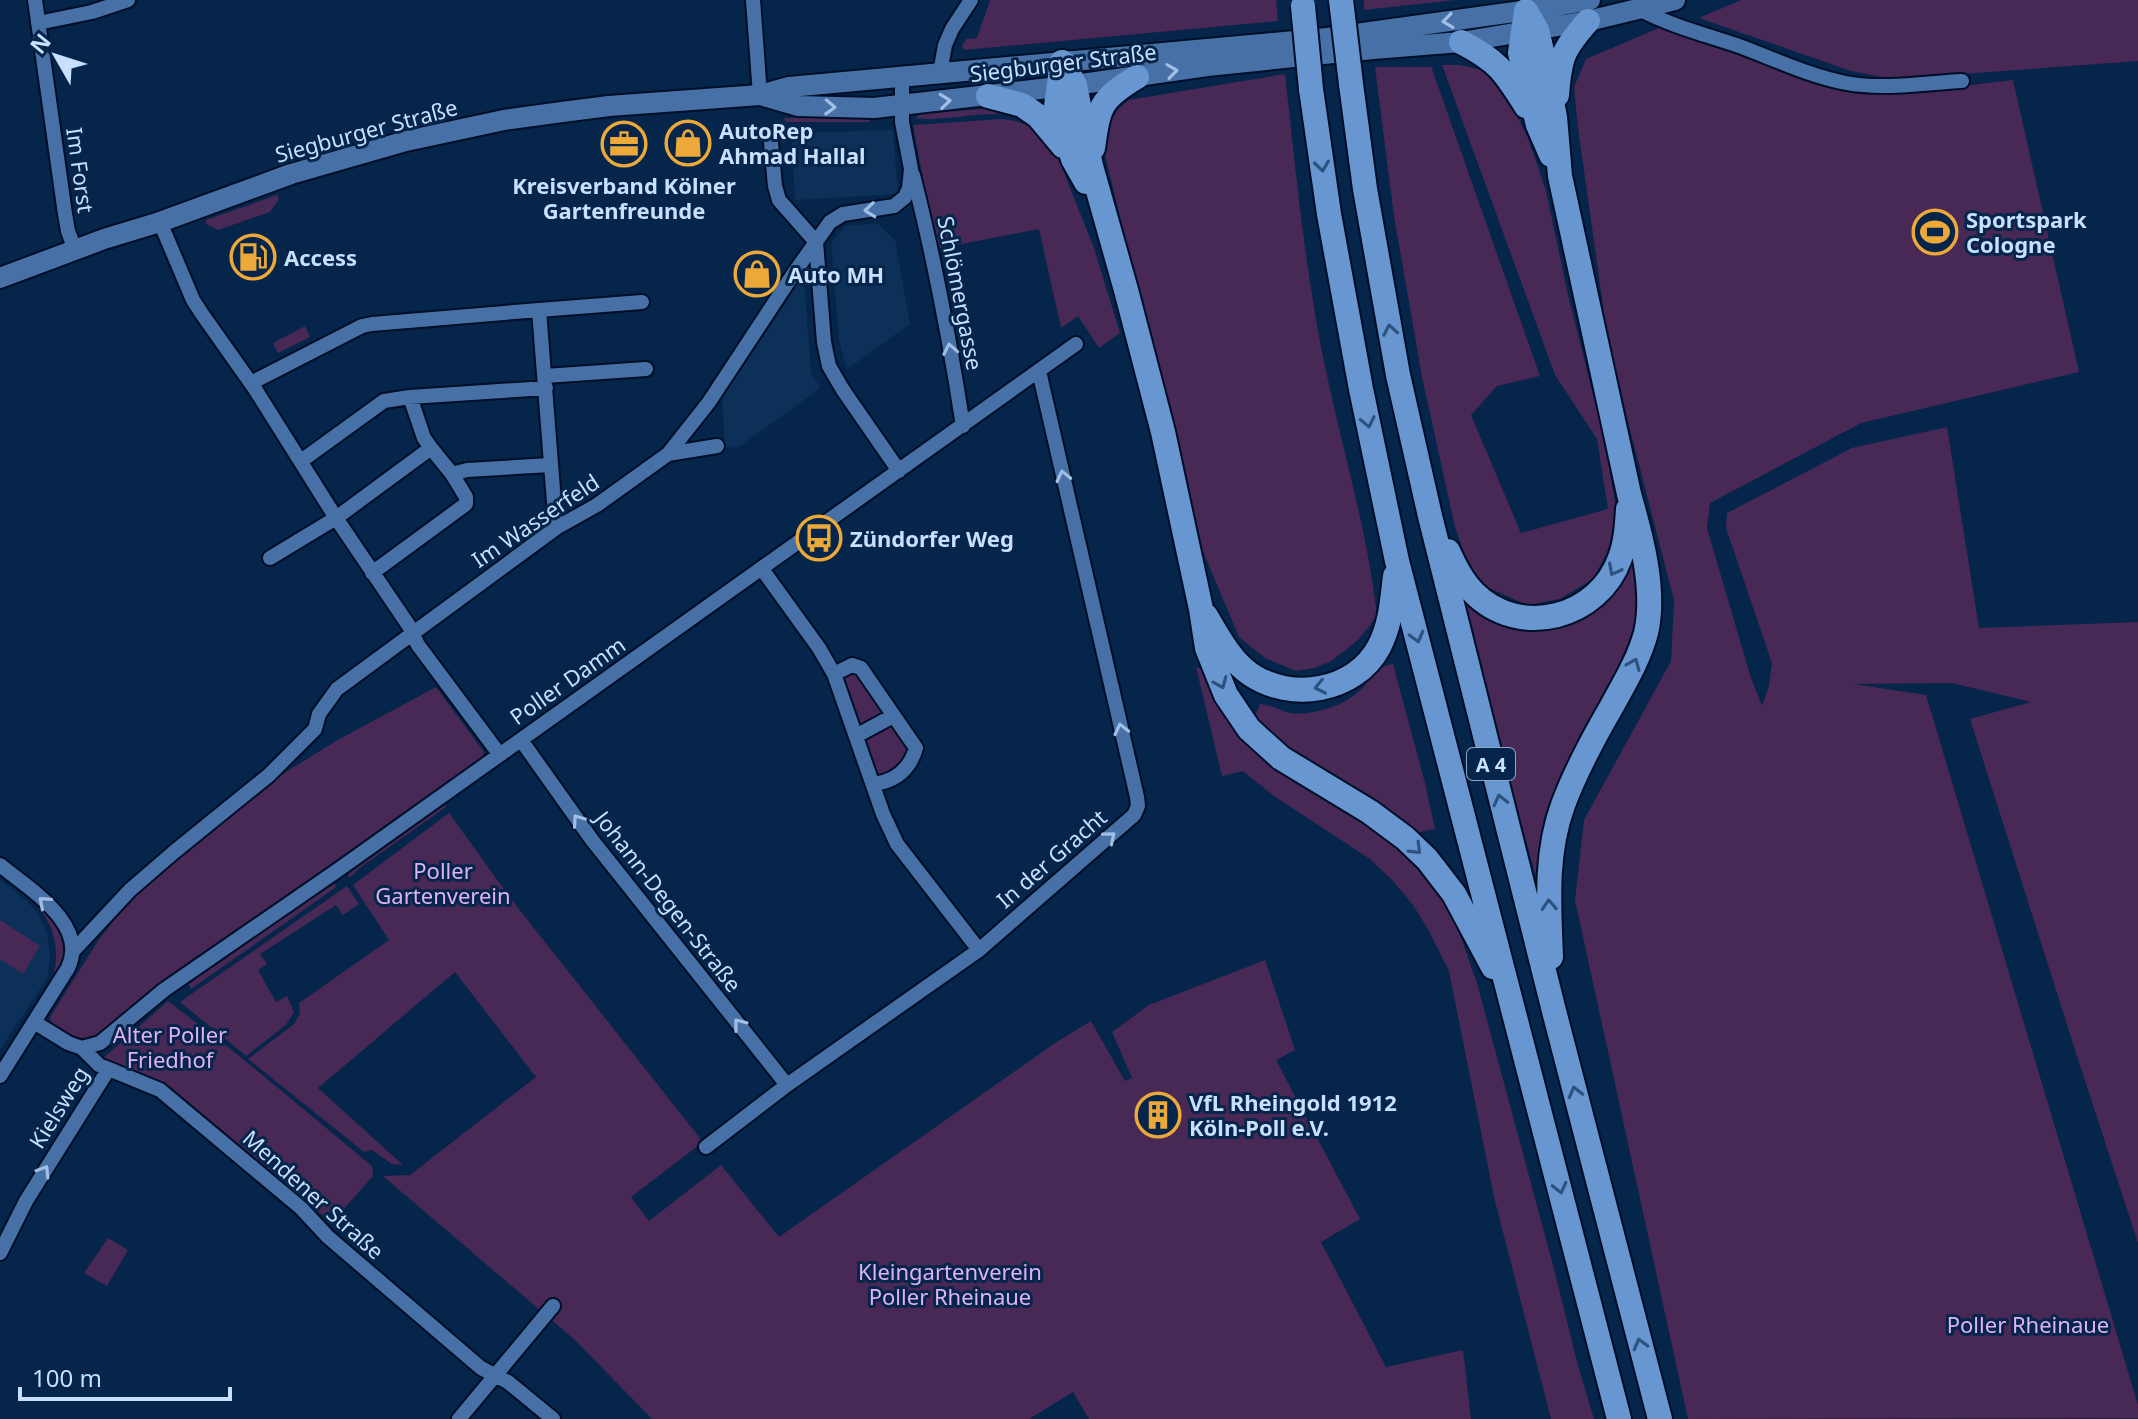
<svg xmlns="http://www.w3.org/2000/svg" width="2138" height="1419" viewBox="0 0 2138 1419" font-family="'Noto Sans',sans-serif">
  <rect width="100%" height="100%" fill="#06254a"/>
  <!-- built -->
  <path fill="#0c3058" d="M893,130L898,194L795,200L791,131L828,132Z
    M877,223L895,240L910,324L847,369L839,340L831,242L845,226Z
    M803,265L811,373L819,385V389L739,447L725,448L722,396Z
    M0,879L27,901L38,913L47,932L50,953L48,977L0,1050Z"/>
  <!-- green -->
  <path fill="#482855" d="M990,0H1276L1278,21L964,50L962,46L966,39L977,38Z
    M1364,0H1455L1364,10Z
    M1741,0H2138V61L1893,79L1851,71L1699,18Z
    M1661,27L1791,72L1944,88L2013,80L2079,372L1861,423L1710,503L1707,528L1750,675L1762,706L1769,686L1772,663L1726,528L1727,513L1852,448L1947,427L1979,628L2138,622V1243L2076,1053L1970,719L2031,702L1952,683L1853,684L1926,695L2138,1405V1418L1688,1419L1575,900L1584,820L1671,661L1674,600L1609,348L1578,128L1574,87L1586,59Z
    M1442,65H1460L1485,71L1492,69L1500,82L1528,138L1546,191L1568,295L1604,438L1617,514L1608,551L1593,579L1560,599L1527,605L1487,587L1468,564L1455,527L1422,377L1394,216L1375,67H1433L1432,69L1540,376L1497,386L1471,415L1521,533L1608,509L1597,439L1555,375Z
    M1285,74C1296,173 1305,273 1326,371C1343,452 1368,533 1377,616L1358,640L1330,662L1314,668L1296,671L1265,658L1239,637L1199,542L1103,147L1105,113L1114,116L1118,109L1129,100Z
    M995,108L1012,110L1023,118C998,110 972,116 946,118C936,119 924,120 915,118L921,114Z
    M784,118H871L869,122H786Z
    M1002,119L1016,121L1031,127L1038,125L1054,148L1094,248L1120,333L1099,348L1078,316L1061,328L1039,229L936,249L913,125Z
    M277,195L279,199L270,212L218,230L206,224V220Z
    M305,326L310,337L278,353L273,343Z
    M1630,537L1638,581L1636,629L1627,662L1549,819L1536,877L1488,702L1464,606L1468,602L1571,620Z
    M1393,664L1425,783L1435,829L1415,833C1407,826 1400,818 1391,812C1361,791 1266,750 1255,716L1260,704C1272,705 1280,711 1290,713C1310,716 1340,707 1356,694C1373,681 1368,669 1393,664Z
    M1196,667L1205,671L1352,812L1388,838L1412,860L1435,889L1456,924L1477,983L1553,1265L1577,1362L1594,1419H1551L1494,1197L1449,971L1429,931L1413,905L1393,881L1370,859L1274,796L1243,771L1222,776Z
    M854,672L881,709L880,716C872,721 866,728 857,721L842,681L843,676Z
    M436,687L484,752L482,760L100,1034C78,1042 71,1038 52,1026L50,1017L98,941L134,894L184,850L286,772L336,741Z
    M886,725L893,726L909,748V759C875,785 877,780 865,742V739Z
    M443,804L446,807L361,867L349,878L348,873L352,868Z
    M449,813L511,899L703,1142L631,1197L649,1221L721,1165L779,1237L1055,1043L1091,1021L1125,1081L1132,1078L1112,1032L1149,1005L1265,960L1295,1050L1276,1060L1360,1219L1321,1242L1386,1367L1463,1350L1471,1419H1089L1073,1392L1029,1419H652L576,1341L383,1176L410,1175L536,1077L455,972L318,1088L403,1165L392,1164L372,1150L364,1152L248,1059L294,1024L300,1013L299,1003L389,940L353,885Z
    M331,883L336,885L335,888L191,989L188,983Z
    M347,886L359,904L343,915L336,905L260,954L267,964L258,970L276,1002L287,996L294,1012L286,1025L246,1056L180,1002Z
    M22,892L47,911L62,929L68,954L49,986C60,964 58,937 45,916C39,906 29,899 22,892Z
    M0,920L40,946L23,974L0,959Z
    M168,1001L237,1054L372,1166L373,1176L335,1219H327L166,1085L133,1071L107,1065L101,1060Z
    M108,1238L128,1250L107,1286L84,1273Z"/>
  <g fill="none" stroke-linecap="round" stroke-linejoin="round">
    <!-- street casing -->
    <g stroke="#000e27" stroke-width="18">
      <path id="street" d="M35,0L65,214L68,231L75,250
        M753,0L760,95
        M1639,9C1671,26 1707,35 1742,47C1776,60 1810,76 1846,83C1884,90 1924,83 1962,81
        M38,23L92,12L128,0
        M940,73L945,45L952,29L971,0
        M771,143L775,186L779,200L816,242L824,342L829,366L843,390L899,471
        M913,175C934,257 950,342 963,426
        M160,222L193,300L202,314L255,389L336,518L409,626L418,645L500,755
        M545,376L646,369
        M251,383L362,326L372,324L539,310
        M431,448L452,474L467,470L550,465
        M668,454L717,446
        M301,461L384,401L410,397L546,388
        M556,528L539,310L642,302
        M270,558L336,518L431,448L424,438L410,397
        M762,569L819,648L834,674L883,814L897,844L979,950
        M372,573L466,504V497L452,474
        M834,674L852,665L861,668L916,748C910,769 896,781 874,784
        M856,736L893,716
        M521,740L592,840L787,1085
        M0,865C29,889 89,924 68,968L0,1076
        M74,950L130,890L174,852L269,775L315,729L319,714L337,689L556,528L597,505L668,454L709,402L794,273L830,222L843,214L894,206L905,197L909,188L911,169L902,122V77
        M34,1022L68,1043L82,1048L99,1065L160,1090L301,1208L328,1237L481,1368L508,1382L553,1419
        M82,1048L100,1043L164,990L338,870L1076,344
        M706,1147L787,1085L979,950L1134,815L1138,806L1137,797L1039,371
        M0,1253L26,1201L108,1070
        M459,1419L553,1306"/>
    </g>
    <!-- secondary casing -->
    <g stroke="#000e27" stroke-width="24">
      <path id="secondary" d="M760,95L798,106L874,108L1075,85L1207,66L1373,49L1461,42L1588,21L1675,0
        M0,278L104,239L160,222L291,174L406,141L504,120L562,112L609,106L760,95L789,87L1327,38L1551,7L1590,0"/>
    </g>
    <!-- highway casing -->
    <g stroke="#000e27" stroke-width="28">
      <path id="highway" d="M1526,11L1537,30L1542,51L1555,117L1560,176L1629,494C1641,536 1656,590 1646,633C1639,659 1625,682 1612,706C1594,737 1576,770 1563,805C1545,854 1549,905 1551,957
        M1526,11L1520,53L1538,125L1551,155
        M1461,42C1498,61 1504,71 1526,106
        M1062,62L1075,85L1091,166L1126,290L1163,432L1201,609L1207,648L1226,695L1249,729L1281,758L1370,812L1405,838L1427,859L1454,894L1493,967
        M1062,62L1056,106L1073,159L1086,182
        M1351,84L1365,189L1398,375L1430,516L1554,1011L1660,1419
        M1311,89L1329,214L1361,389L1397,561L1619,1419
        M1557,95C1560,57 1563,49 1588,21
        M988,96L1022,105L1038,116L1063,146
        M1093,148C1099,106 1100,99 1137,77
        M1448,551C1455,566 1462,581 1474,593C1520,639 1599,618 1620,558C1626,542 1627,525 1628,509
        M1206,616C1218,636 1230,660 1250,674C1291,702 1355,692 1379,647C1391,624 1392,600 1395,576"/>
    </g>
    <!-- street -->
    <use href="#street" stroke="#4771a6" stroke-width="14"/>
    <!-- secondary -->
    <use href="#secondary" stroke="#4771a6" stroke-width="20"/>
    <!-- highway -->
    <use href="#highway" stroke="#6896d1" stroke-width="24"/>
    <!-- highway-bridge casing -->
    <g stroke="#000e27" stroke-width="28" stroke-linecap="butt">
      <path id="highway-bridge" d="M1341,0L1351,84
        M1303,6L1311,89"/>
    </g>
    <!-- highway-bridge -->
    <use href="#highway-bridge" stroke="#6896d1" stroke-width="24"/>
  </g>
  <!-- one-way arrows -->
  <defs><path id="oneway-chevron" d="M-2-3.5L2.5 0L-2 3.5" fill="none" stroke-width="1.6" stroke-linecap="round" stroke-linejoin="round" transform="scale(2)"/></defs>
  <g stroke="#a1bee4">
    <use href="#oneway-chevron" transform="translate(1448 21) rotate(172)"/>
    <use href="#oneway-chevron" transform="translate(1172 71) rotate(-8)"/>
    <use href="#oneway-chevron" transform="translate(945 101) rotate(-6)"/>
    <use href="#oneway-chevron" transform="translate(830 107) rotate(2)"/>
    <use href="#oneway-chevron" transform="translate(870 210) rotate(174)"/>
    <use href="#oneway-chevron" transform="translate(950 349) rotate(-101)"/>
    <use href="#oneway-chevron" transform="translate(1063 476) rotate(-103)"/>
    <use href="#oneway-chevron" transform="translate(1121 729) rotate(-103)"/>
    <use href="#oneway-chevron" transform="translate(578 820) rotate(-125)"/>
    <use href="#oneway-chevron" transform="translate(1110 837) rotate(-40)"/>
    <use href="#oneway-chevron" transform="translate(44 902) rotate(-139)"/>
    <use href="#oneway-chevron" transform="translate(739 1024) rotate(-128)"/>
    <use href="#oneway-chevron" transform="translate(44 1171) rotate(-58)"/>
  </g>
  <g stroke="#2d5280">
    <use href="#oneway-chevron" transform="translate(1322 166) rotate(82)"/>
    <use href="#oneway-chevron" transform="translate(1390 330) rotate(-100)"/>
    <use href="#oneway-chevron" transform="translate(1368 422) rotate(78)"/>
    <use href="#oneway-chevron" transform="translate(1614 570) rotate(118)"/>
    <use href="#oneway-chevron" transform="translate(1417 637) rotate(75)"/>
    <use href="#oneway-chevron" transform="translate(1634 664) rotate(-67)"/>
    <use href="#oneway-chevron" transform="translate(1221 683) rotate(67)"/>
    <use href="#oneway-chevron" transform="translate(1320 687) rotate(168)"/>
    <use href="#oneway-chevron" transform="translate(1500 800) rotate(-104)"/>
    <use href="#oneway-chevron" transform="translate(1416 849) rotate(45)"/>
    <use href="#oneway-chevron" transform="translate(1549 905) rotate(-93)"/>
    <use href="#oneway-chevron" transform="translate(1575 1092) rotate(-104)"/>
    <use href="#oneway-chevron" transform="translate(1560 1188) rotate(76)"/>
    <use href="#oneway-chevron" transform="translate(1640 1344) rotate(-105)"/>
  </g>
  <!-- icons -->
  <defs>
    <g id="shop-ring" transform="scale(2.3)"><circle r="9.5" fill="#06254a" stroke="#eca93a" stroke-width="1.5"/><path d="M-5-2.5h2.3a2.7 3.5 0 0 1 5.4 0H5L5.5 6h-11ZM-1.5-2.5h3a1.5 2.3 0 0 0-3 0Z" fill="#eca93a"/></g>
    <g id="office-ring" transform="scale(2.3)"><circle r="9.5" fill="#06254a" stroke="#eca93a" stroke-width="1.5"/><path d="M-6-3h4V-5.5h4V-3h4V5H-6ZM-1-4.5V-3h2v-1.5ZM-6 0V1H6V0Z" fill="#eca93a"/></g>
    <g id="stadium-ring" transform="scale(2.3)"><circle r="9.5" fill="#06254a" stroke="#eca93a" stroke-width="1.5"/><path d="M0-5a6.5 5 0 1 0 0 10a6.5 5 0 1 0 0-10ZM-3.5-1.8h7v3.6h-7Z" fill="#eca93a"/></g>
    <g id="fuel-ring" transform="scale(2.3)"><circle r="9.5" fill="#06254a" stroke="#eca93a" stroke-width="1.5"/><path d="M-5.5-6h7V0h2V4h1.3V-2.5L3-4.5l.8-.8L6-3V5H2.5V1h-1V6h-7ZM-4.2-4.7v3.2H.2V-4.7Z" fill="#eca93a"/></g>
    <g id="bus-ring" transform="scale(2.3)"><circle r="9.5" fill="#06254a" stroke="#eca93a" stroke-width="1.5"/><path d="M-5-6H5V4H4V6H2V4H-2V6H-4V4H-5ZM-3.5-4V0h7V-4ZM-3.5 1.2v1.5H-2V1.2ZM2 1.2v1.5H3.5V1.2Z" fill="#eca93a"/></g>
    <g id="building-ring" transform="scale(2.3)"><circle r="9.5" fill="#06254a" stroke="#eca93a" stroke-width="1.5"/><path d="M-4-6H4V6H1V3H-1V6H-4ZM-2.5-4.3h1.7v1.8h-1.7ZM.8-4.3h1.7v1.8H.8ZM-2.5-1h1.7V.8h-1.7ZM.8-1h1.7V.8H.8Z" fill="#eca93a"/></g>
  </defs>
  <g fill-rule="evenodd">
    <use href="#shop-ring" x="688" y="143"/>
    <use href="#office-ring" x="624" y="144"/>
    <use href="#stadium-ring" x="1935" y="232"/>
    <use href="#fuel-ring" x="253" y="257"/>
    <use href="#shop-ring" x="757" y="274"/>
    <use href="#bus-ring" x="819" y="538"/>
    <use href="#building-ring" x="1158" y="1115"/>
  </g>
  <g text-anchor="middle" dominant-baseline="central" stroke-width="6" stroke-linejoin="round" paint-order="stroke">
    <!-- shield labels -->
    <rect fill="#06254a" stroke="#8ea7c8" stroke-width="2" x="1467" y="748" width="48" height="32" rx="6"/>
    <g font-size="20" font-weight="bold" fill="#c8dffe">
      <text x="1491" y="764">A 4</text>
    </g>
    <!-- street labels -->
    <g font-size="22" fill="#c8dffe" stroke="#06254a">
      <text transform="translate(1063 62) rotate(-7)">Siegburger Straße</text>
      <text transform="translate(366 130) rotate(-15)">Siegburger Straße</text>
      <text transform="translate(81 170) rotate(82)">Im Forst</text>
      <text transform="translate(961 293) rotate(79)">Schlömergasse</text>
      <text transform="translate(535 520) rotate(-34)">Im Wasserfeld</text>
      <text transform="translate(567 680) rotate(-35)">Poller Damm</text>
      <text transform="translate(1051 858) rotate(-41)">In der Gracht</text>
      <text transform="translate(669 901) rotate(52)">Johann-Degen-Straße</text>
      <text transform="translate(58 1107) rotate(-58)">Kielsweg</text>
      <text transform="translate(314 1194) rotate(42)">Mendener Straße</text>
    </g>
    <!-- poi labels -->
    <g font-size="22" font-weight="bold" fill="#c8dffe" stroke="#06254a" text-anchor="start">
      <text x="719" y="130">AutoRep<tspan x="719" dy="25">Ahmad Hallal</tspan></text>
      <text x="624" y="185" text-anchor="middle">Kreisverband Kölner<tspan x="624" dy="25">Gartenfreunde</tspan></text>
      <text x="1966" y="219">Sportspark<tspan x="1966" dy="25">Cologne</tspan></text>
      <text x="284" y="257">Access</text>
      <text x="788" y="274">Auto MH</text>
      <text x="850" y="538">Zündorfer Weg</text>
      <text x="1189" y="1102">VfL Rheingold 1912<tspan x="1189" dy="25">Köln-Poll e.V.</tspan></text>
    </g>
    <!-- park labels -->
    <g font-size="22" fill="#e0b2f5" stroke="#06254a">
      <text x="443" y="870">Poller<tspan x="443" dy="25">Gartenverein</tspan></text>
      <text x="170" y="1034">Alter Poller<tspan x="170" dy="25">Friedhof</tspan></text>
      <text x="950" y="1271">Kleingartenverein<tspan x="950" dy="25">Poller Rheinaue</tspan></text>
      <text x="2028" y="1324">Poller Rheinaue</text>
    </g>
  </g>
  <!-- north arrow -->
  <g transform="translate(56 56) rotate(309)" stroke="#06254a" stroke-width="6" paint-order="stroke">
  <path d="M0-6L14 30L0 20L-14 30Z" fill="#c8dffe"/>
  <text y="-12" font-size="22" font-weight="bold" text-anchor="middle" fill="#c8dffe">N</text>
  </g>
  <!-- scale -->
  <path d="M20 1387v12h210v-12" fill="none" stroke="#c8dffe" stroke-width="4"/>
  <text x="32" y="1387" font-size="24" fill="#c8dffe" stroke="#06254a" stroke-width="6" paint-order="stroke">100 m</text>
</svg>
